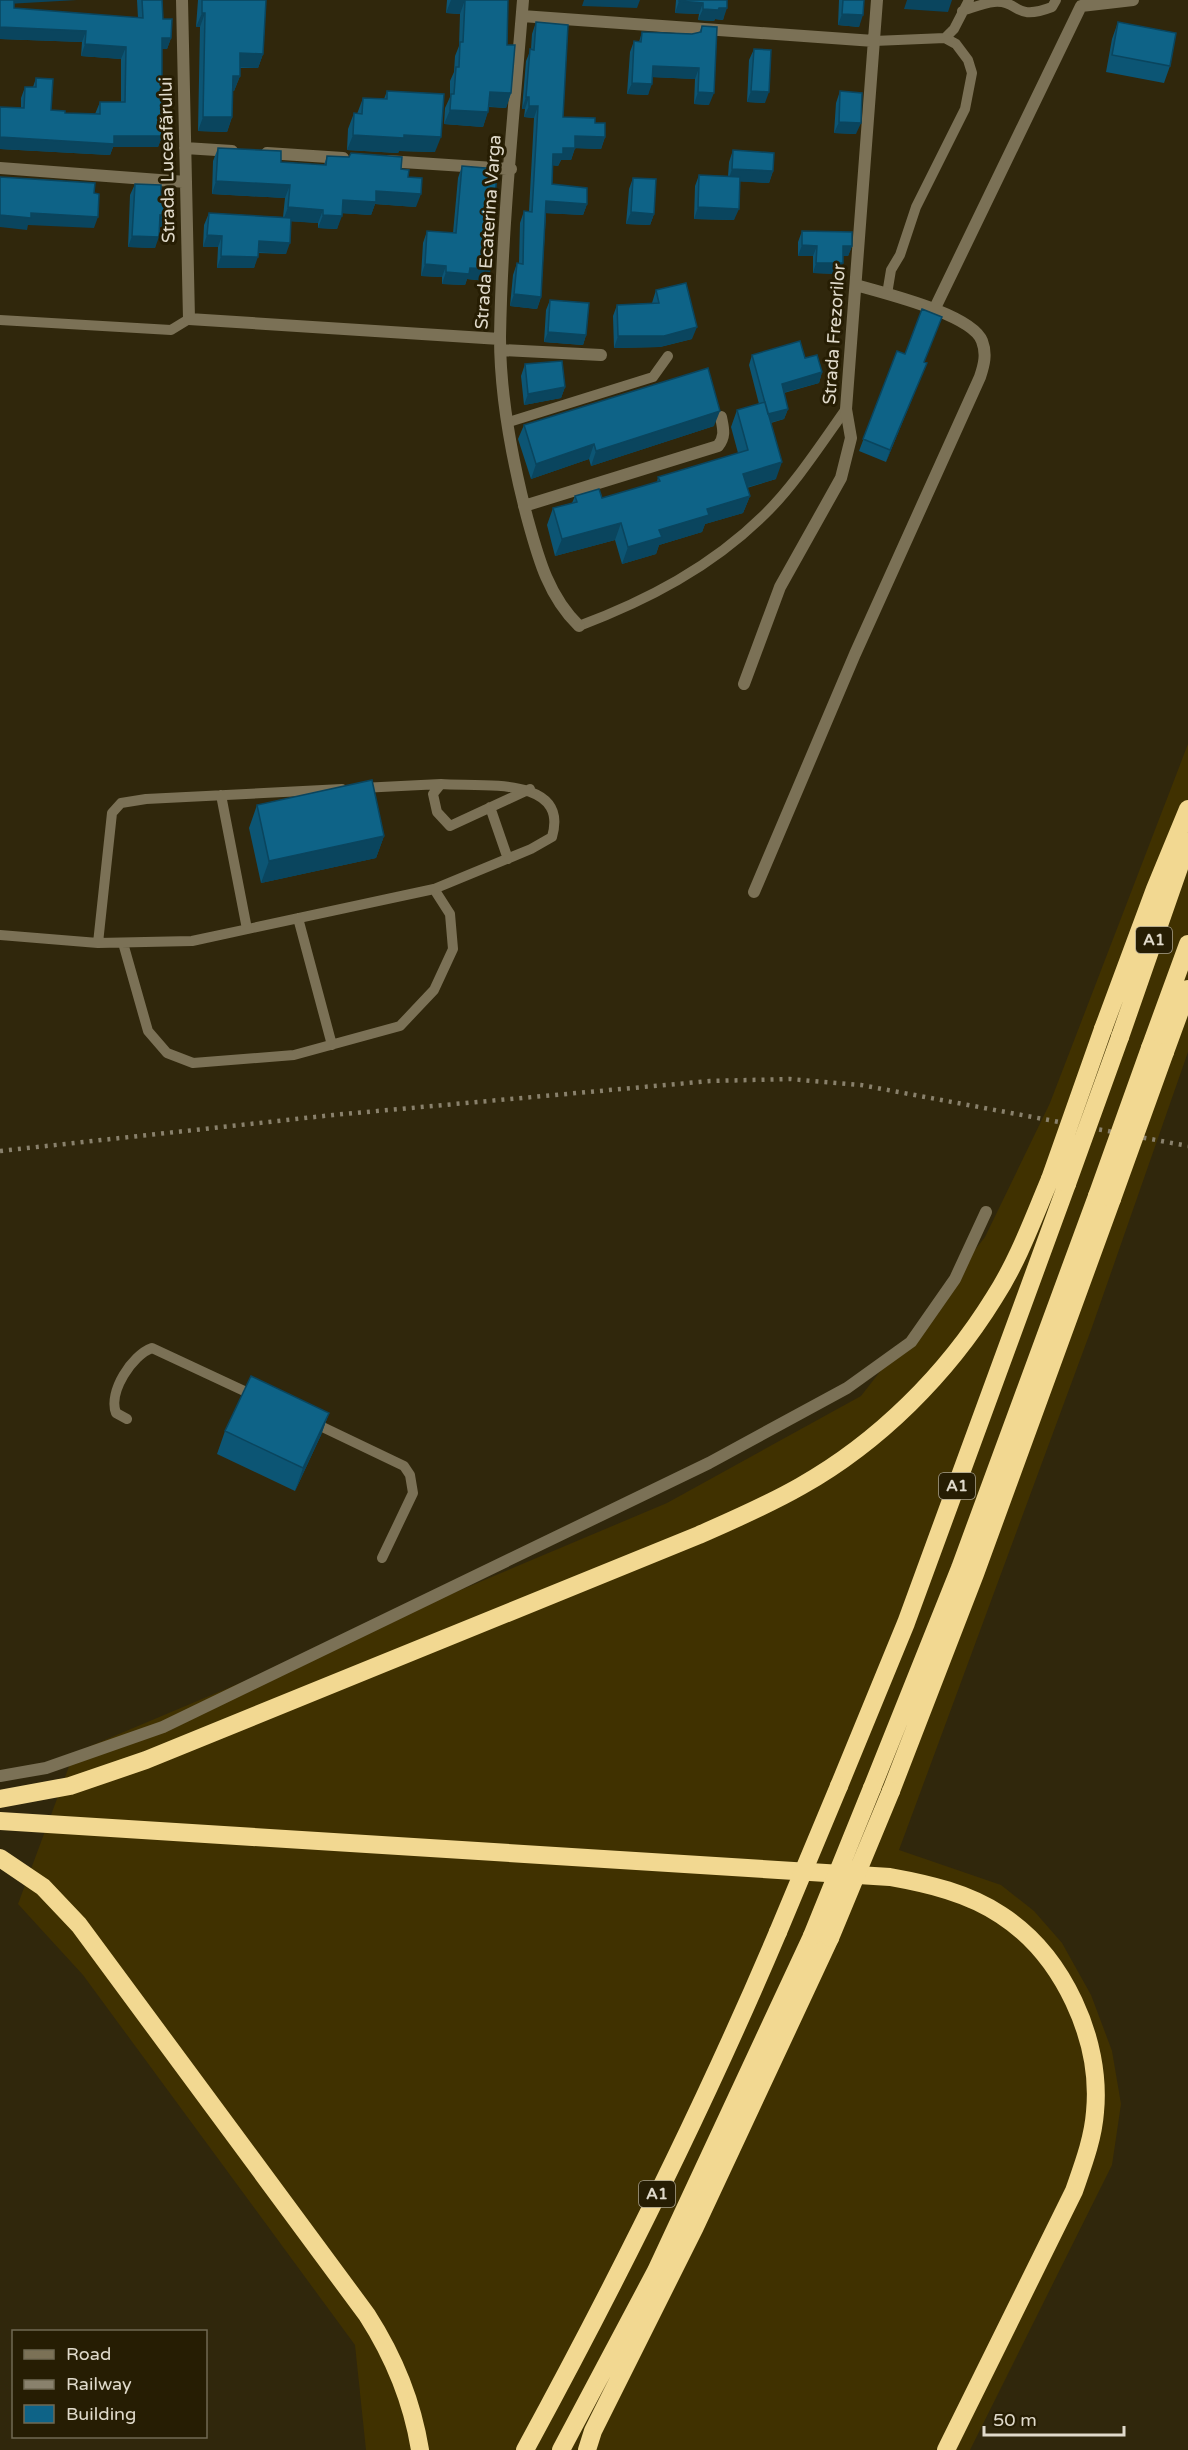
<svg xmlns="http://www.w3.org/2000/svg" width="1188" height="2450" viewBox="0 0 1188 2450" font-family="'Varela Round',sans-serif">
  <rect width="100%" height="100%" fill="#30270c"/>
  <!-- grass -->
  <path fill="#403100" d="M1188,744V1052L1091,1330L899,1850L1001,1885L1034,1911L1062,1943L1091,1995L1112,2051L1121,2104L1112,2165L970,2450H366L355,2345L83,1975L18,1904L74,1753L667,1503L861,1396L985,1237L1050,1103Z"/>
  <g fill="none" stroke-linecap="round" stroke-linejoin="round">
    <!-- lane -->
    <path stroke="#7b7156" stroke-width="10" d="M962,11C972,8 984,3 994,2C1020,0 1013,22 1052,7L1056,0
      M874,41L945,38L954,29L969,0
      M887,294L891,270L900,255L916,207L965,109L972,73L968,60L956,44L945,38
      M0,320L171,330L189,319
      M509,422L653,377L668,356
      M579,626C648,600 711,567 764,515C794,486 821,444 846,409
      M361,788L441,784
      M221,795L247,929
      M490,807L508,859
      M298,918L332,1045
      M0,935L98,943L112,813L121,803L146,799L342,789
      M98,943L192,941L434,889L531,849L552,837C570,775 479,787 441,784L433,794L437,812L450,826L530,789
      M123,943L148,1031L167,1053L193,1063L294,1055L400,1026L434,990L453,949L450,914L434,889
      M127,1419L116,1413C108,1392 132,1355 152,1348L257,1397
      M312,1422L404,1466L410,1475L413,1493L382,1558"/>
    <!-- street -->
    <path stroke="#7b7156" stroke-width="12" d="M182,0L189,319L500,339
      M523,0C514,112 502,225 500,337C500,396 512,459 527,517C538,557 548,596 579,626
      M522,16L874,41
      M185,148L232,151
      M267,153L343,158
      M387,161L511,169
      M0,168L186,182
      M935,308L1081,6L1133,0
      M501,350L601,355
      M524,506L718,446C726,436 723,428 721,417
      M744,684L780,587L841,478L851,438L846,409L877,0
      M754,892L855,654L980,377C984,365 987,354 982,341C972,314 883,293 856,285
      M0,1776L46,1768L163,1727L709,1463L847,1388L911,1342L955,1279L986,1212"/>
    <!-- highway -->
    <path stroke="#f2d891" stroke-width="18" d="M1103,1029L1155,889L1188,809
      M1120,1037L1188,842
      M1150,1048L1188,944
      M1165,1052L1188,989
      M839,1786L906,1623L1067,1184
      M872,1788L960,1568L1097,1196
      M891,1791L975,1574L1112,1199
      M0,1799L70,1786L146,1760L699,1535C733,1520 768,1505 801,1486C879,1442 947,1374 994,1298C1018,1261 1033,1219 1050,1179
      M0,1821L890,1877C929,1884 968,1893 1001,1915C1063,1955 1102,2040 1095,2112C1093,2139 1083,2165 1074,2191L946,2450
      M0,1858L43,1887L79,1925L367,2315C394,2357 412,2400 420,2450
      M525,2450C617,2281 703,2109 778,1932
      M561,2450L656,2271L812,1936
      M587,2450L593,2431L695,2227L830,1938"/>
    <!-- rail -->
    <path stroke="#89816c" stroke-width="4.5" stroke-dasharray="3 6" stroke-linecap="butt" d="M0,1151L333,1115L710,1081L790,1079L861,1085L1188,1146"/>
    <!-- highway-bridge -->
    <path stroke="#f2d891" stroke-width="18" d="M1050,1179L1103,1029
      M1067,1184L1120,1037
      M1097,1196L1150,1048
      M1112,1199L1165,1052
      M778,1932L839,1786
      M812,1936L872,1788
      M830,1938L891,1791"/>
  </g>
  <!-- wall -->
  <path fill="#0c5574" d="M137,0H162L163,19L171,38L167,49H162V136L158,147H113L110,155L0,149V107L21,108V98L25,87H33L36,78L51,110L65,113L95,114L100,102H121V59L81,56L82,42L0,39L14,4V8L138,18Z
    M198,0H266L263,54L258,68H240V76L234,91H232V117L227,132L198,131L200,27H196Z
    M447,0H508L507,45L511,93L506,108L489,107L483,127L444,124L445,108L450,97V81L454,72L455,56L459,46L460,14L446,13Z
    M676,0H727L723,20L715,19L714,21L698,20L699,14L675,13Z
    M839,0H864L859,27L838,25Z
    M536,22L563,117L595,123L605,137L601,149L575,148L571,160H561L558,166L553,165L552,184L587,204L583,215L546,213L541,297L537,309L510,306L513,275L517,263H519L520,223L524,211H529L534,118L524,117L525,109H522L526,61L531,49L532,34Z
    M1118,22L1170,66L1164,83L1106,72L1112,39Z
    M702,26L709,105L694,104L695,79L652,77L648,95L627,94L630,52L634,41L639,42L642,32L692,34L699,33Z
    M754,49L765,103L747,102L749,60Z
    M387,91L435,152L399,151L398,153L347,150L348,129L354,113L357,114L363,98L384,99Z
    M840,91L856,134L834,133L836,103Z
    M218,148L281,162L324,165L327,156L401,169L408,177L416,207L375,204L371,215L342,213L337,229L318,228V223L291,221L286,254L258,253L254,268H217L218,247H203L204,225L209,213L283,217L285,198L212,194L213,161Z
    M733,150L773,171L769,183L739,181L734,220L694,219L695,186L699,175L728,176L729,162Z
    M462,166L487,281L467,279L465,285L442,284V277L421,276L423,243L427,231L453,233L458,178Z
    M633,178L654,214L650,225L626,224L629,189Z
    M135,184L161,199L166,216L162,227H159L155,248L128,247L130,195Z
    M802,231L852,246L848,256H843L839,274L813,273V256H798V242Z
    M656,290L692,339L660,347L614,348L613,316L617,305L652,303Z
    M550,300L586,335L583,345L544,342L546,310Z
    M897,351L927,363L886,462L859,451Z
    M752,355L805,358L822,372L819,383L784,393L788,409L784,419L771,423L776,479L747,488L750,496L743,513L705,524L702,532L659,545L656,554L622,564L615,540L555,556L547,525L553,508L572,503L575,496L602,498L657,482L658,477L738,453L731,427L737,410L759,404L749,365Z
    M525,364L565,387L561,398L524,405L521,376Z
    M524,425L714,426L591,466L589,459L531,479L518,439Z
    M257,805L384,836L376,858L261,883L249,828Z
    M329,1413L321,1435L295,1491L217,1454L225,1431Z"/>
  <!-- shaded-wall -->
  <path fill="#0a455e" d="M9,0H77L7,4Z
    M451,0H465L460,14L446,13Z
    M584,0H640L637,8L582,6Z
    M907,0H952L948,12L904,9Z
    M679,1L703,3L699,14L675,13Z
    M719,8H727L723,20L715,19L714,21L698,20L703,9Z
    M202,13H205L200,27H196Z
    M842,14L863,15L859,27L838,25Z
    M0,27L86,31L82,42L0,39Z
    M162,38H171L167,49H158Z
    M85,44L126,47L121,59L81,56Z
    M240,53L263,54L258,68L235,67Z
    M653,66L699,68L695,79L649,77Z
    M233,76H240L234,91L227,90Z
    M632,83L652,84L648,95L627,94Z
    M751,91L769,92L765,103L747,102Z
    M490,92L511,93L506,108L484,106Z
    M698,92L714,93L709,105L694,104Z
    M526,97H529L525,109H522Z
    M529,106H538L534,118L524,117Z
    M450,110L488,112L483,127L444,124Z
    M203,117H232L227,132L198,131Z
    M839,122L861,123L856,134L834,133Z
    M353,135H404L441,137L435,152L399,151L398,153L347,150Z
    M162,136L158,147H113L110,155L0,149V137Z
    M575,136L605,137L601,149L571,148Z
    M563,148H575L571,160H561L558,166L549,165L553,154Z
    M732,169L773,171L769,183L728,181Z
    M216,181L290,185L285,198L212,194Z
    M376,191L421,194L416,207L375,204L371,215L338,213L343,200Z
    M546,201L587,204L583,215L542,213Z
    M288,207L323,210L318,223L283,221Z
    M698,207L739,209L734,220L694,219Z
    M631,212L654,214L650,225L626,224Z
    M31,213L98,217L94,228L28,225L27,230L0,227V215Z
    M160,215L166,216L162,227H156Z
    M323,215L342,216L337,229L318,228Z
    M207,235L222,236L218,247H203Z
    M132,236L159,237L155,248L128,247Z
    M259,241L290,243L286,254L255,252Z
    M802,245L817,246L813,256H798Z
    M843,246H852L848,256H840Z
    M221,256L258,257L254,268H217Z
    M816,263H843L839,274L813,273Z
    M425,264L446,266L442,277L421,276Z
    M470,268L491,269L487,281L467,279L465,285L442,284L446,272Z
    M514,294L541,297L537,309L510,306Z
    M697,327L692,339L660,347L614,348L618,336Z
    M548,332L586,335L583,345L544,342Z
    M927,363L922,374L886,462L890,450Z
    M822,372L819,383L778,394L782,384Z
    M565,387L561,398L524,405L528,394Z
    M788,409L784,419L764,424L768,414Z
    M720,411L714,426L591,466L596,451Z
    M594,444L589,459L531,479L536,464Z
    M782,462L776,479L737,490L743,474Z
    M750,496L743,513L705,524L702,532L659,545L656,554L622,564L628,547L659,530L707,509Z
    M621,523L615,540L555,556L562,539Z
    M384,836L376,858L261,883L269,861Z
    M329,1413L321,1435L295,1491L303,1468Z"/>
  <!-- building -->
  <path fill="#0e6387" stroke="#0a455e" stroke-width="1.5" d="M0,0H14V8L143,18L142,0H162L163,19H172L171,38H162V136H114V144L0,137V107L24,108L25,87H36V78L53,79L51,110L65,111V113L100,114V102H125L126,47L85,44L86,31L0,27Z
    M202,0H266L263,54L240,53V76H233L232,117H203L205,13H202Z
    M465,0H508L507,45H515L511,93L490,92L488,112L450,110L451,94H454L456,67H459L460,42H463Z
    M679,0H727V8H719L718,10L703,9V3L679,1Z
    M843,0H864L863,15L842,14Z
    M536,22L568,25L563,117L595,118V123H605V137L575,136V148H563V154H553L552,184L587,188V204L546,201L541,297L514,294L517,263L523,264L524,211L532,212L538,106H529V97H526L530,49L534,50Z
    M1118,22L1176,33L1170,66L1112,55Z
    M702,26L717,27L714,93L698,92L699,68L653,66L652,84L632,83L634,41L641,42L642,32L692,34L701,32Z
    M754,49L771,50L769,92L751,91Z
    M387,91L444,94L441,137L404,135V138L353,135L354,113L362,114L363,98L387,99Z
    M840,91L862,93L861,123L839,122Z
    M218,148L281,151V162L326,165L327,156L349,157L351,153L402,157L401,169L409,170L408,177L422,178L421,194L376,191V202L343,200L342,216L323,215V210L288,207L290,185L216,181Z
    M733,150L774,153L773,171L732,169Z
    M462,166L497,169L491,269L470,268L469,274L446,272V266L425,264L427,231L456,233Z
    M699,175L740,177L739,209L698,207Z
    M0,177L95,183L94,193L99,194L98,217L31,213V218L0,215Z
    M633,178L656,179L654,214L631,212Z
    M135,184L161,185V199H166V216L160,215L159,237L132,236Z
    M209,213L291,218L290,243L259,241L258,257L221,256L222,236L207,235Z
    M802,231L852,232V246H843V263H816L817,246L802,245Z
    M686,283L697,327L664,336H618L617,305L659,303L656,290Z
    M550,300L589,303L586,335L548,332Z
    M922,309L942,317L924,362L927,363L890,450L863,439L897,351L905,354Z
    M800,341L805,358L817,355L822,372L782,384L788,409L768,414L752,355Z
    M562,361L565,387L528,394L525,364Z
    M708,368L720,411L596,451L594,444L536,464L524,425Z
    M765,402L782,462L743,474L750,496L707,509L709,515L659,530L662,537L628,547L621,523L562,539L553,508L577,502L575,496L599,489L602,498L660,481L658,477L748,450L737,410Z
    M372,780L384,836L269,861L257,805Z
    M251,1376L329,1413L303,1468L225,1431Z"/>
  <g text-anchor="middle" dominant-baseline="central" stroke-width="6" stroke-linejoin="round" paint-order="stroke">
    <!-- shield labels -->
    <g fill="#261d03" stroke="#a8a18f" stroke-width="1.5">
      <rect x="1136" y="927" width="36" height="26" rx="4.5"/>
      <rect x="939" y="1473" width="36" height="26" rx="4.5"/>
      <rect x="639" y="2181" width="36" height="26" rx="4.5"/>
    </g>
    <g font-size="16" font-weight="bold" fill="#e0dacb">
      <text x="1154" y="940">A1</text>
      <text x="957" y="1486">A1</text>
      <text x="657" y="2194">A1</text>
    </g>
    <!-- street labels -->
    <g font-size="18" fill="#e0dacb" stroke="#261d03">
      <text transform="translate(167 160) rotate(-91)">Strada Luceafărului</text>
      <text transform="translate(488 232) rotate(-86)">Strada Ecaterina Varga</text>
      <text transform="translate(834 334) rotate(-86)">Strada Frezorilor</text>
    </g>
  </g>
  <!-- legend -->
  <rect x="12" y="2330" width="195" height="108" fill="#261d03" stroke="#706953" stroke-width="1.5"/>
  <rect x="24" y="2350" width="30" height="9" fill="#7b7156" stroke="#706953" stroke-width="1.5"/>
  <text x="66" y="2360" font-size="18" fill="#e0dacb">Road</text>
  <rect x="24" y="2380" width="30" height="9" fill="#89816c" stroke="#706953" stroke-width="1.5"/>
  <text x="66" y="2390" font-size="18" fill="#e0dacb">Railway</text>
  <rect x="24" y="2405" width="30" height="18" fill="#0e6387" stroke="#706953" stroke-width="1.5"/>
  <text x="66" y="2420" font-size="18" fill="#e0dacb">Building</text>
  <!-- scale -->
  <path d="M984 2426v9h140v-9" fill="none" stroke="#e0dacb" stroke-width="3"/>
  <text x="993" y="2426" font-size="18" fill="#e0dacb" stroke="#261d03" stroke-width="4.5" paint-order="stroke">50 m</text>
</svg>
